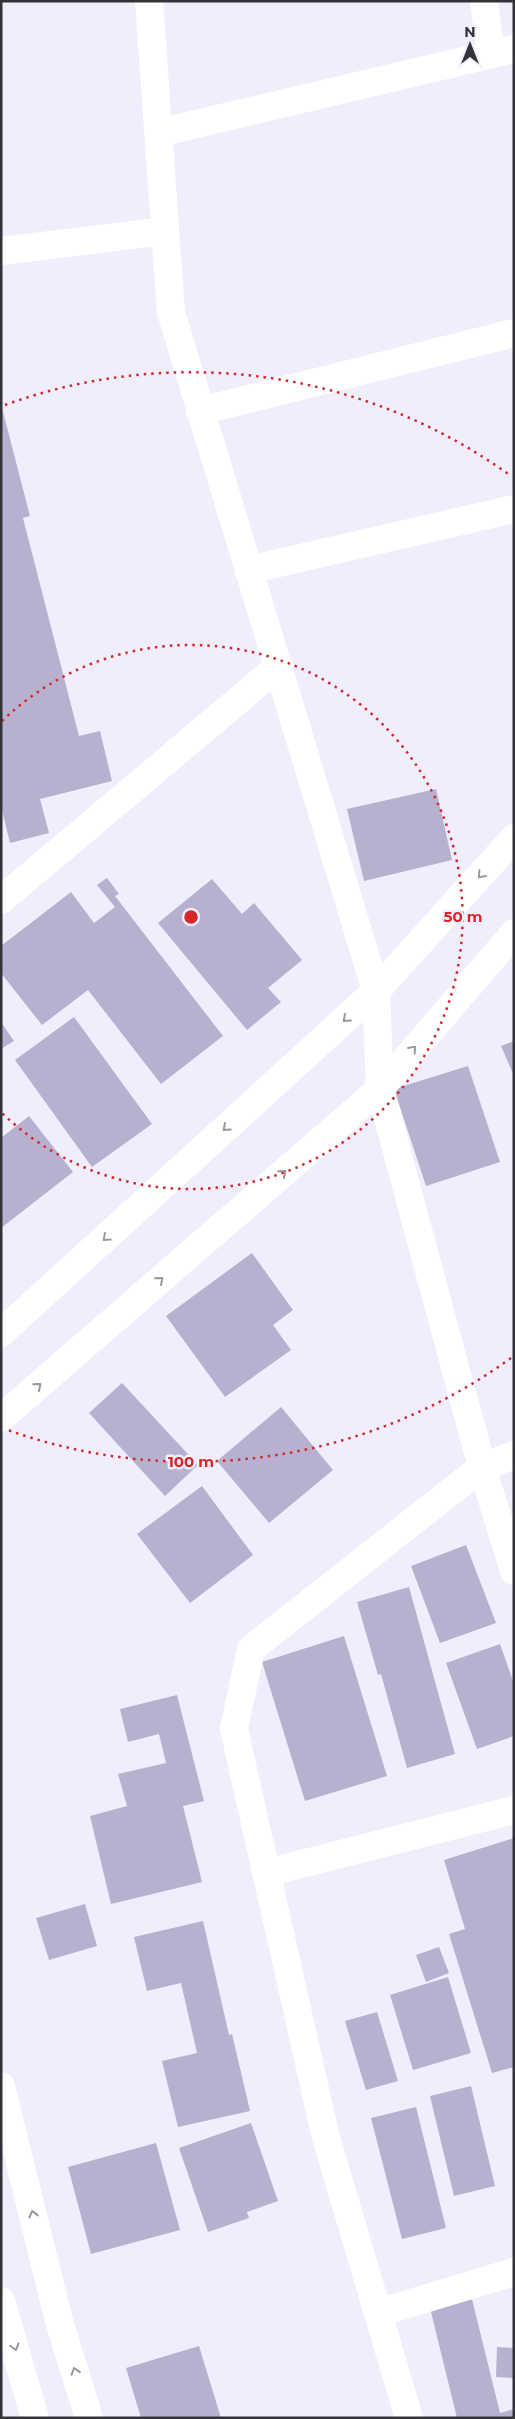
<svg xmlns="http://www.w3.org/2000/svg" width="515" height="2419" viewBox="0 0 515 2419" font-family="Montserrat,sans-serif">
  <rect width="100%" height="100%" fill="#f0edfd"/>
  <!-- building -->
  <path fill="#b7b1cf" d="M2,408L30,516L23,518L79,736L100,731L112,781L40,799L49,833L10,843L1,806Z
    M436,789L452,860L364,881L347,809Z
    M107,878L119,894L115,896L223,1036L161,1084L88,990L42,1025L1,973V946L71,892L94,923L115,907L97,885Z
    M212,879L242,914L254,903L302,960L268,988L281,1002L247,1030L158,923Z
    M74,1017L152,1124L92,1167L15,1060Z
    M1,1022L14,1041L1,1049Z
    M514,1041V1076L501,1046Z
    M468,1066L500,1162L426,1186L394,1089Z
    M29,1116L73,1172L1,1228V1138Z
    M252,1253L293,1310L273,1325L291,1350L225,1397L166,1316Z
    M122,1383L198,1465L165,1496L89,1413Z
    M281,1407L333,1470L269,1523L217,1461Z
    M202,1486L253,1555L190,1603L137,1534Z
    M466,1545L496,1623L440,1643L411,1566Z
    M409,1587L455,1754L407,1768L381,1674L378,1675L357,1602Z
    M344,1636L387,1776L305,1801L262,1662Z
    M500,1644L514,1684V1736L477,1749L446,1663Z
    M177,1695L204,1801L183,1806L202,1882L111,1904L90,1816L127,1806L118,1774L166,1763L159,1734L128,1742L120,1709Z
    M514,1838V2067L492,2073L449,1934L465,1929L444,1860Z
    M85,1904L97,1946L49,1960L36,1918Z
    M203,1921L229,2035L232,2034L250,2111L178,2127L162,2061L197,2053L181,1983L147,1991L134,1937Z
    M439,1947L449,1973L426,1982L416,1955Z
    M448,1977L471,2053L413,2070L390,1995Z
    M377,2012L398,2081L366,2090L345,2021Z
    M471,2086L495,2186L454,2196L430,2096Z
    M416,2107L446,2228L402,2239L371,2118Z
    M251,2123L278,2201L247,2212L249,2218L208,2232L179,2148Z
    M156,2143L180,2230L91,2254L68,2167Z
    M470,2291L500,2413L514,2409V2418H457L430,2308Z
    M199,2346L221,2418H141L126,2368Z
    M497,2347L514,2348V2378L496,2377Z"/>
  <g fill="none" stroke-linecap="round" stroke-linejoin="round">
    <!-- minor -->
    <path stroke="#fff" stroke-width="28" d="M149,1L171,312L376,991L380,1089L482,1467L514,1571
      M484,1L491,54
      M158,133L514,49
      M1,251L165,231
      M200,411L514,333
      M248,570L514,509
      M1,900L279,666
      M266,1873L514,1810
      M378,2313L514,2272
      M409,2418L325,2134L234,1729L251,1649L482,1467L514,1455"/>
    <!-- tertiary -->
    <path stroke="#fff" stroke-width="28" d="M1,1333L376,991L514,838
      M1,1418L380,1089L514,933
      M1,2086L59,2321L89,2418
      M1,2301L35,2418"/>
  </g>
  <!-- one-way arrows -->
  <defs><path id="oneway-chevron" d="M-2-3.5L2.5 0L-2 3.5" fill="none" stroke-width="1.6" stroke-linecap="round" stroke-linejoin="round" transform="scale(1.25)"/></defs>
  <g stroke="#99989c">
    <use href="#oneway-chevron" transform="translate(481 875) rotate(132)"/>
    <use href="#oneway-chevron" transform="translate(346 1019) rotate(138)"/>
    <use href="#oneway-chevron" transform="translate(413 1049) rotate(-49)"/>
    <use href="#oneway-chevron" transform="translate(226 1128) rotate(138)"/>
    <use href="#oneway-chevron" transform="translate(283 1173) rotate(-41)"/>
    <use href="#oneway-chevron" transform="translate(106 1238) rotate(138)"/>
    <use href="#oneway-chevron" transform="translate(160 1280) rotate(-41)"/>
    <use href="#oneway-chevron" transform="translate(38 1386) rotate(-41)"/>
    <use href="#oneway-chevron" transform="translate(33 2214) rotate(-104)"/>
    <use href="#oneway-chevron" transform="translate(15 2347) rotate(74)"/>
    <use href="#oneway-chevron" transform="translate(75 2371) rotate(-107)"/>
  </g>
  <!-- distance rings -->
  <g fill="none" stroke="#d62828" stroke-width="2.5" stroke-dasharray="2.5 5">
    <path d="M2 721A272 272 0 1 1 2 1113"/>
    <path d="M511 1358A545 545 0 0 1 5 1429M5 405A545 545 0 0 1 511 476"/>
  </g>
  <circle cx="191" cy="917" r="8" fill="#d62828" stroke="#f0edfd" stroke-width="2.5"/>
  <g font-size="15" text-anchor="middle" font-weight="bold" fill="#d62828" stroke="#f0edfd" stroke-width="5" stroke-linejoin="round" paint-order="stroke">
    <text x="463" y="922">50 m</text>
    <text x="191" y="1467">100 m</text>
  </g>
  <!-- border -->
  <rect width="515" height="2419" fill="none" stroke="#333238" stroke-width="5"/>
  <!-- north arrow -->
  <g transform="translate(470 45)" stroke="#f0edfd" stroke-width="4" paint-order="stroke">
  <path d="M0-4L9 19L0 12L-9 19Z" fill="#333238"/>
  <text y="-8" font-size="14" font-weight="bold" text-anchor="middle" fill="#333238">N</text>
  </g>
</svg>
